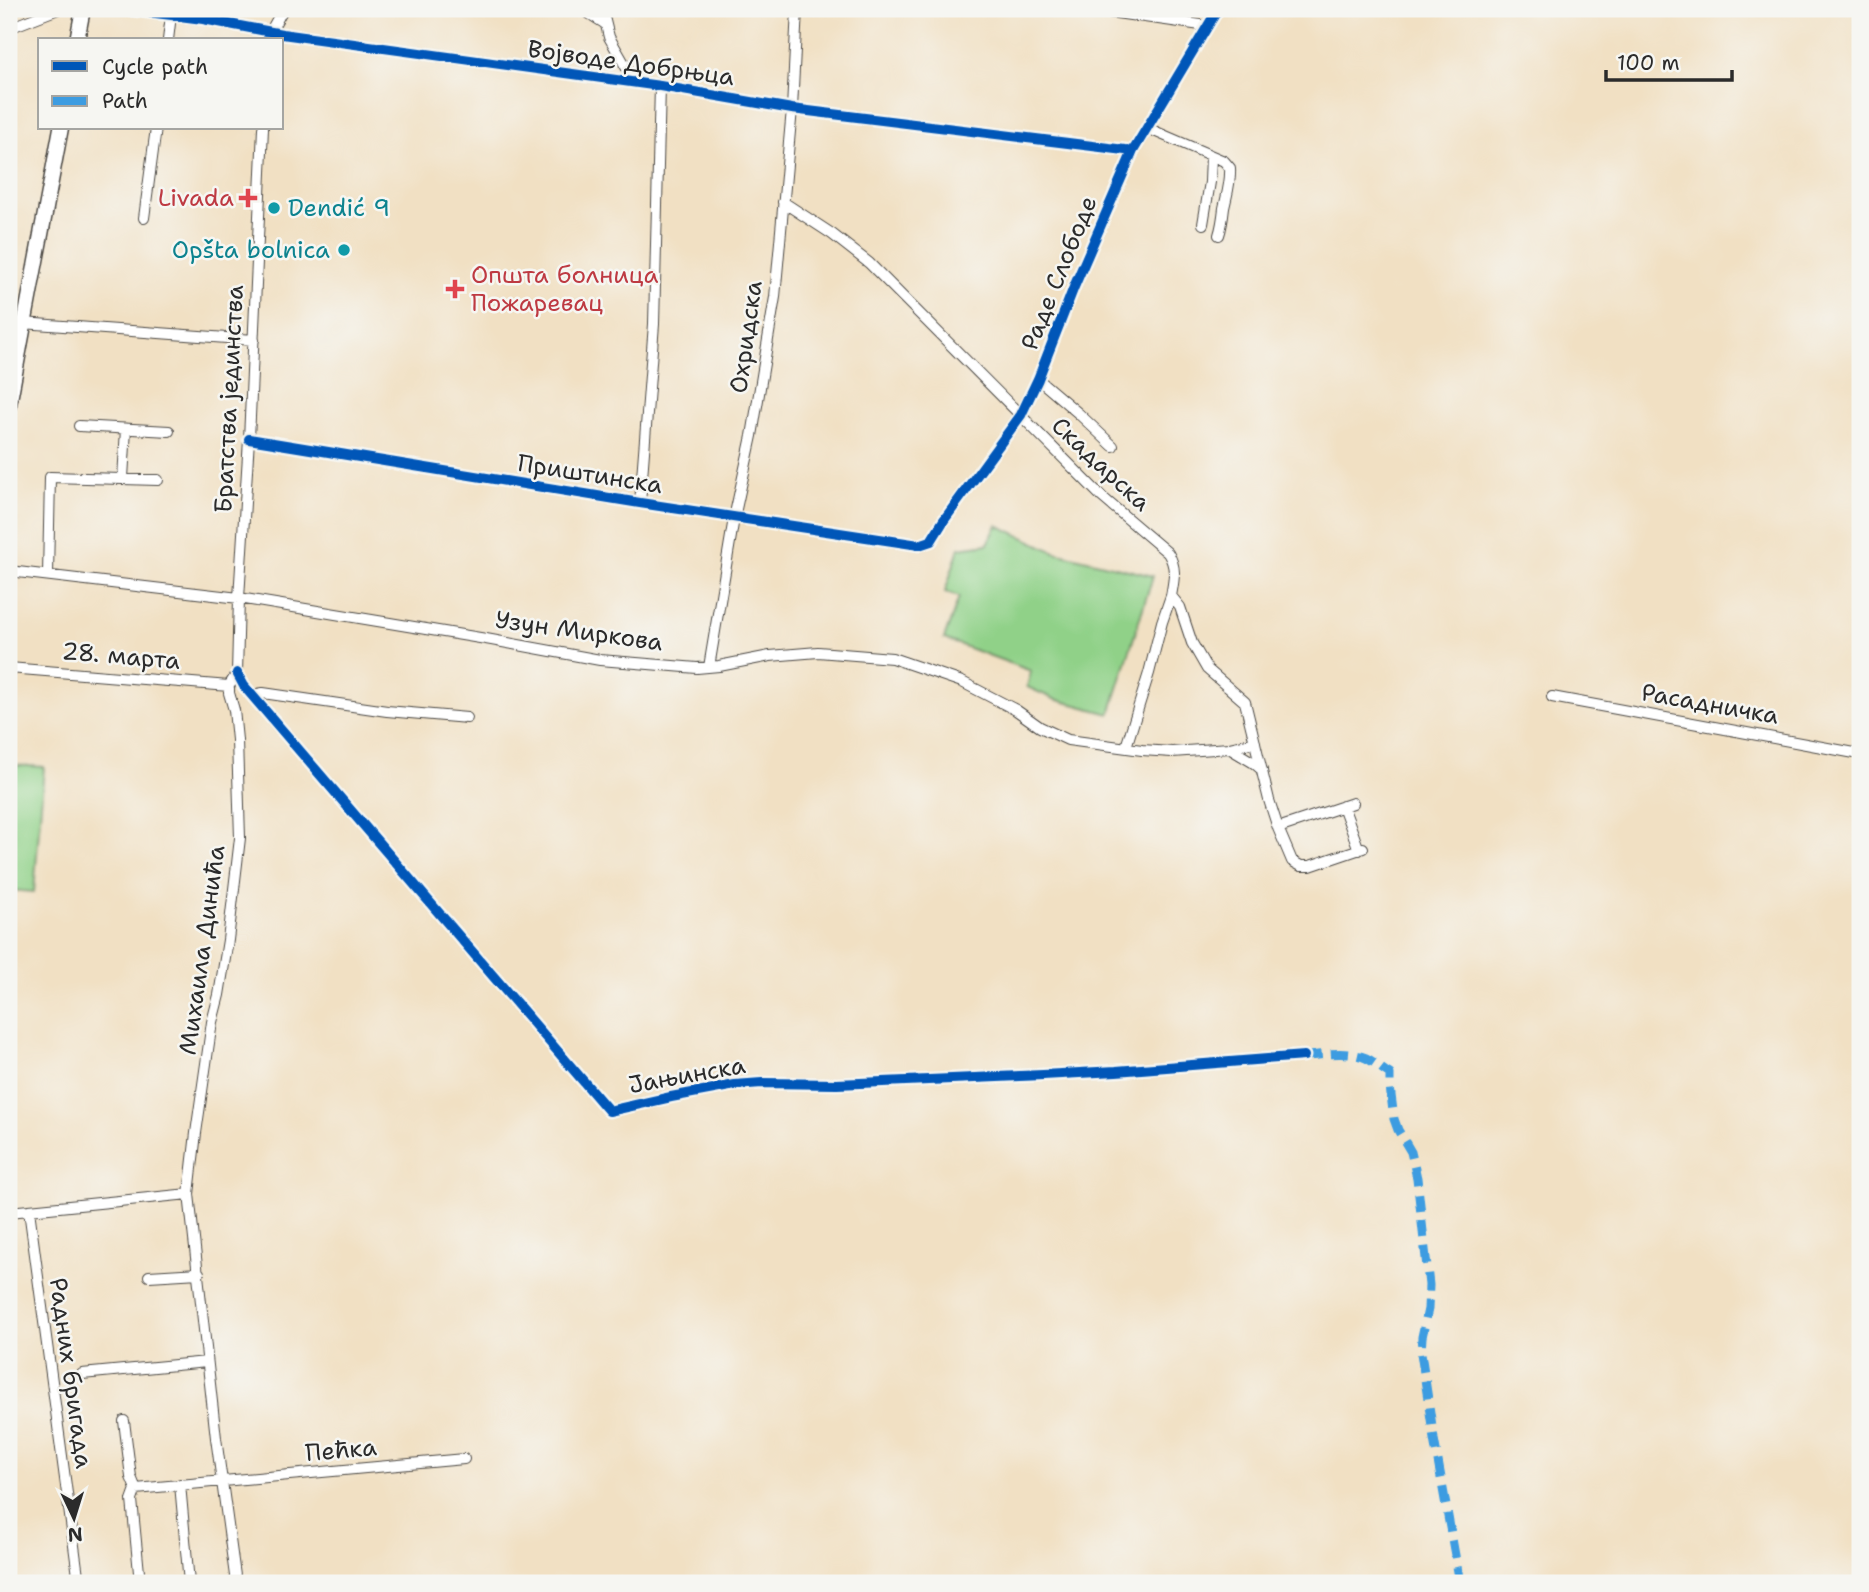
<svg xmlns="http://www.w3.org/2000/svg" width="1869" height="1592" viewBox="0 0 1869 1592" font-family="'Shantell Sans',sans-serif">
  <rect width="100%" height="100%" fill="#f6f6f2"/>
  <filter id="ink" filterUnits="userSpaceOnUse"><feTurbulence type="fractalNoise" baseFrequency=".0143" numOctaves="2"/><feDisplacementMap in="SourceGraphic" scale="14" xChannelSelector="R" yChannelSelector="G"/><feConvolveMatrix kernelMatrix="1 2 1 2 8 2 1 2 1" color-interpolation-filters="sRGB"/></filter>
  <filter id="wash" filterUnits="userSpaceOnUse"><feTurbulence type="fractalNoise" baseFrequency=".00686" numOctaves="4" result="noise"/><feDisplacementMap in="SourceGraphic" scale="28" xChannelSelector="R" yChannelSelector="G"/><feGaussianBlur stdDeviation="1.57" result="paint"/><feColorMatrix in="noise" values="0 0 0 0 0 0 0 0 0 0 0 0 0 0 0 0 0 1.4 0 .05"/><feComposite in="paint" operator="in"/></filter>
  <g filter="url(#wash)">
    <rect width="100%" height="100%" fill="#f1e0c3"/>
    <!-- green -->
    <path fill="#90d188" stroke="#5e7e5a" stroke-width="2" d="M997,525L1055,552L1153,576L1110,714L1054,699L1027,687L1031,671L944,639L959,597L945,592L959,548L988,544Z
      M9,765L44,767L34,892L9,890Z"/>
  </g>
  <g filter="url(#ink)">
    <g fill="none" stroke-linecap="round" stroke-linejoin="round">
      <!-- street casing -->
      <g stroke="#494642" stroke-width="12">
        <path id="street" d="M124,9L203,19L282,34L660,86L792,109L1133,151
          M582,9L604,23
          M602,9L609,37L629,72L633,83
          M1088,9L1208,26
          M9,28L58,9
          M168,40L171,15
          M270,40L273,27L283,9
          M1147,128L1224,161L1230,168C1231,182 1227,194 1224,208C1223,217 1222,226 1219,235
          M783,202L832,234L869,263L1102,497L1168,553C1177,568 1174,579 1171,596L1180,607L1192,643L1207,669L1245,702L1269,800L1278,828L1292,861L1301,866H1310L1363,848
          M144,218L156,128
          M1203,224L1210,182L1211,156
          M9,322L254,340
          M1038,379L1078,413L1113,446
          M79,426L169,431
          M249,439L640,503L919,545L931,541L944,520L1021,415L1038,379L1074,287L1133,151L1218,9
          M123,478L126,429
          M640,503L654,324L660,86
          M9,571L239,598L486,639L600,660L697,668L719,666L770,656L818,652L892,658L962,682L1016,710L1040,727L1068,740L1142,750L1172,752L1229,748L1255,742
          M48,575L50,477L158,480
          M709,667L734,518L752,436L775,297L792,109L797,9
          M9,668L229,686
          M237,673L244,686L609,1111L671,1097L735,1085L762,1083L837,1084L1043,1075L1116,1071L1304,1056
          M237,673L239,598L249,439L263,128
          M252,695L263,693L387,711L467,718
          M1552,697L1860,754
          M1126,747L1149,673L1162,622L1171,596
          M1229,748L1254,763L1262,770
          M1343,806L1359,850
          M1278,828L1353,803
          M29,1210L79,1583
          M9,1212L189,1194
          M149,1276L199,1273
          M82,1374L207,1362
          M124,1421L131,1477L136,1489L132,1500L140,1583
          M180,1484L189,1583
          M136,1489L464,1459
          M236,1583L216,1438L189,1194L196,1133L212,1022L219,995L228,940L240,838L237,740L234,710L229,693V686L237,673"/>
      </g>
      <!-- secondary casing -->
      <g stroke="#494642" stroke-width="17">
        <path id="secondary" d="M77,40L83,9
          M9,405L61,128"/>
      </g>
      <!-- street -->
      <use href="#street" stroke="#fff" stroke-width="10"/>
      <!-- secondary -->
      <use href="#secondary" stroke="#fff" stroke-width="14"/>
      <!-- quiet -->
      <path stroke="#3d9ce1" stroke-width="9" stroke-dasharray="18 9" stroke-linecap="butt" d="M1304,1056C1324,1055 1347,1050 1366,1058C1375,1062 1382,1070 1390,1074V1087L1394,1119L1398,1130L1411,1152L1417,1178L1429,1285L1428,1309L1422,1337L1421,1353L1434,1439L1460,1583"/>
      <!-- cycleway casing -->
      <g stroke="#f6f6f2" stroke-width="15">
        <path id="cycleway" d="M124,9L203,19L282,34L660,86L792,109L1133,151
          M249,439L640,503L919,545L931,541L944,520L1021,415L1038,379L1074,287L1133,151L1218,9
          M237,673L244,686L609,1111L671,1097L735,1085L762,1083L837,1084L1043,1075L1116,1071L1304,1056"/>
      </g>
      <!-- cycleway -->
      <use href="#cycleway" stroke="#0057b8" stroke-width="10"/>
    </g>
  </g>
  <!-- markers -->
  <g fill="#e0444e" stroke="#f6f6f2" stroke-width="2.5">
    <path d="M244.5 187.5h7v7h7v7h-7v7h-7v-7h-7v-7h7z"/>
    <path d="M451.5 278.5h7v7h7v7h-7v7h-7v-7h-7v-7h7z"/>
  </g>
  <g fill="#0f9aa8" stroke="#f6f6f2" stroke-width="2.5">
    <circle cx="274" cy="208" r="7"/>
    <circle cx="344" cy="250" r="7"/>
  </g>
  <g text-anchor="middle" dominant-baseline="central" stroke-width="5" stroke-linejoin="round" paint-order="stroke">
    <!-- street labels -->
    <g font-size="24" fill="#2b2b2b" stroke="#f6f6f2">
      <text transform="translate(631 63) rotate(8)">Војводе Добрњца</text>
      <text transform="translate(1059 273) rotate(-68)">Раде Слободе</text>
      <text transform="translate(746 337) rotate(-82)">Охридска</text>
      <text transform="translate(229 399) rotate(-87)">Братства јединства</text>
      <text transform="translate(1101 464) rotate(43)">Скадарска</text>
      <text transform="translate(590 474) rotate(9)">Приштинска</text>
      <text transform="translate(579 631) rotate(8)">Узун Миркова</text>
      <text transform="translate(121 656) rotate(5)">28. марта</text>
      <text transform="translate(1710 704) rotate(10)">Расадничка</text>
      <text transform="translate(202 950) rotate(-82)">Михаила Динића</text>
      <text transform="translate(687 1075) rotate(-10)">Јањинска</text>
      <text transform="translate(71 1373) rotate(82)">Радних бригада</text>
      <text transform="translate(341 1450) rotate(-5)">Пећка</text>
    </g>
    <!-- health labels -->
    <g font-size="24" fill="#be3a42" stroke="#f6f6f2" text-anchor="end">
      <text x="234" y="198">Livada</text>
      <text x="471" y="275" text-anchor="start">Општа болница<tspan x="471" dy="28">Пожаревац</tspan></text>
    </g>
    <!-- culture labels -->
    <g font-size="24" fill="#0d838f" stroke="#f6f6f2" text-anchor="start">
      <text x="288" y="208">Dendić 9</text>
      <text x="330" y="250" text-anchor="end">Opšta bolnica</text>
    </g>
  </g>
  <!-- margin -->
  <rect width="1869" height="1592" fill="none" stroke="#f6f6f2" stroke-width="35"/>
  <!-- legend -->
  <rect x="38" y="38" width="245" height="91" fill="#f6f6f2" stroke="#a5a5a2" stroke-width="2"/>
  <rect x="52" y="61" width="35" height="10" fill="#0057b8" stroke="#a5a5a2" stroke-width="2"/>
  <text x="102" y="74" font-size="21" fill="#2b2b2b">Cycle path</text>
  <rect x="52" y="96" width="35" height="10" fill="#3d9ce1" stroke="#a5a5a2" stroke-width="2"/>
  <text x="102" y="108" font-size="21" fill="#2b2b2b">Path</text>
  <!-- north arrow -->
  <g transform="translate(74 1518) rotate(176)" stroke="#f6f6f2" stroke-width="5" paint-order="stroke">
  <path d="M0-5L12 26L0 18L-12 26Z" fill="#2b2b2b"/>
  <text y="-10" font-size="19" font-weight="bold" text-anchor="middle" fill="#2b2b2b">N</text>
  </g>
  <!-- scale -->
  <path d="M1606 70v10h126v-10" fill="none" stroke="#2b2b2b" stroke-width="3.5"/>
  <text x="1617" y="70" font-size="21" fill="#2b2b2b" stroke="#f6f6f2" stroke-width="5" paint-order="stroke">100 m</text>
</svg>
